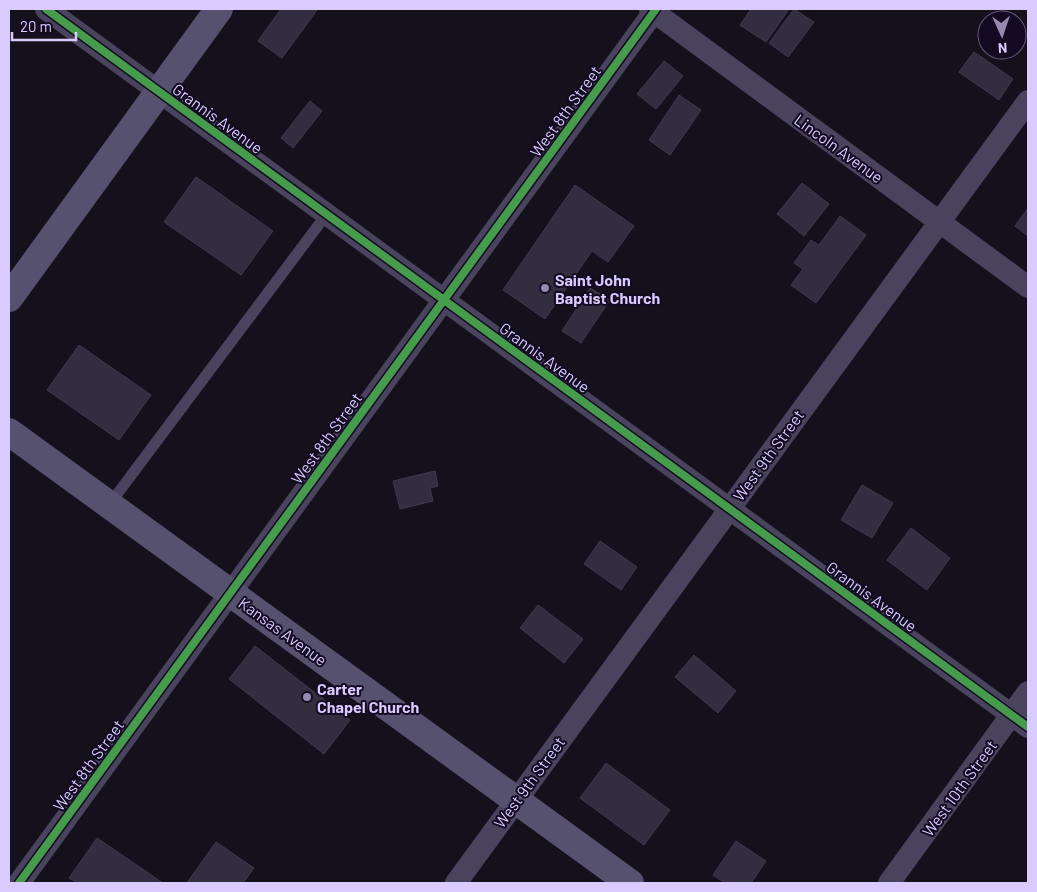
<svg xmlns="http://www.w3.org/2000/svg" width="1037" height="892" viewBox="0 0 1037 892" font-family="Barlow,sans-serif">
  <rect width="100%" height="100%" fill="#14101c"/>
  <!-- building -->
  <path fill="#322d3f" stroke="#413951" d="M281,9L317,10L282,58L258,41Z
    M751,9H789L766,42L740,25Z
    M794,9L814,22L788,57L769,43Z
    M974,52L1013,79L999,100L959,72Z
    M664,61L683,76L656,109L637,94Z
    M679,95L701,110L670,155L649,140Z
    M310,101L322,111L293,148L281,138Z
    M196,177L273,231L241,275L164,222Z
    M802,183L829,204L804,236L777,214Z
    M575,185L634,226L608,262L592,251L545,319L503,290Z
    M1028,208V236L1015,226Z
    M840,216L866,235L816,303L791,285L803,269L794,263L811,240L819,245Z
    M590,288L610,300L581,343L562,331Z
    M79,345L151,395L119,440L47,390Z
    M435,471L438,486L430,488L433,501L400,509L393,481Z
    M862,485L893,503L872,538L841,520Z
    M911,528L950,558L927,590L887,560Z
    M600,541L637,567L621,590L584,564Z
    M538,605L583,639L564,663L520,628Z
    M255,646L350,720L324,754L229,679Z
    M694,655L736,691L718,713L675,677Z
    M606,763L670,810L644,845L580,798Z
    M97,838L163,883H78L69,878Z
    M736,841L766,861L751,883H725L713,875Z
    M216,842L254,868L243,883H187Z"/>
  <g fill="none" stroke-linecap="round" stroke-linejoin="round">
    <!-- lane -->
    <path stroke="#49435e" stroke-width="11" d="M109,505L326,215"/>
    <!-- street -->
    <path stroke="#49435e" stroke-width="22" d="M46,9L1028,727
      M650,9L1028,287
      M19,883L656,9
      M456,883L1028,101
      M889,883L1028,692"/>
    <!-- secondary -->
    <path stroke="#575170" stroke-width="28" d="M9,298L219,9
      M9,432L630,883"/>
    <!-- cycleway casing -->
    <g stroke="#120b21" stroke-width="11">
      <path id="cycleway" d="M46,9L1028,727
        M19,883L656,9"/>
    </g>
    <!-- cycleway -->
    <use href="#cycleway" stroke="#469c4c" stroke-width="8"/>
  </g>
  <!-- markers -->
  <g fill="#948ab0" stroke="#120b21" stroke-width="2">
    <circle cx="545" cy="288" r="5"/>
    <circle cx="307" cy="697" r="5"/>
  </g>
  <g text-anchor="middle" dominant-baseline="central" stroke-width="4" stroke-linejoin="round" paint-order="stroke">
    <!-- street labels -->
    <g font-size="16" fill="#d9cbff" stroke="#120b21">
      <text transform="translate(565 111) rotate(-54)">West 8th Street</text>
      <text transform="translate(218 118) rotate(36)">Grannis Avenue</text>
      <text transform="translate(839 148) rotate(36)">Lincoln Avenue</text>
      <text transform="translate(545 357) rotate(36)">Grannis Avenue</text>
      <text transform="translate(326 438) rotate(-54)">West 8th Street</text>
      <text transform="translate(768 455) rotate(-54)">West 9th Street</text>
      <text transform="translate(872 596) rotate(36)">Grannis Avenue</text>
      <text transform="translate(283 631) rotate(36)">Kansas Avenue</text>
      <text transform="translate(88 765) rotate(-54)">West 8th Street</text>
      <text transform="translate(529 782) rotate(-54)">West 9th Street</text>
      <text transform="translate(959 788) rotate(-54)">West 10th Street</text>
    </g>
    <!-- poi labels -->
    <g font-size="16" font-weight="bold" fill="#d9cbff" stroke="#120b21" text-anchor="start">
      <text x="555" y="279">Saint John<tspan x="555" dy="18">Baptist Church</tspan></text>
      <text x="317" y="688">Carter<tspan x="317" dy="18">Chapel Church</tspan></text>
    </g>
  </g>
  <!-- border -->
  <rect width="1037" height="892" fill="none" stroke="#d9cbff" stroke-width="20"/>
  <!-- north arrow -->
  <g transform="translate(1002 35) rotate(177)"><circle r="24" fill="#120b21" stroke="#62587a"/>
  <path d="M0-4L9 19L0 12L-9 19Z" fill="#948ab0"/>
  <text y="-8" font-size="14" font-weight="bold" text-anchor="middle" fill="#d9cbff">N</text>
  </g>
  <!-- scale -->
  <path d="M12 32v8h64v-8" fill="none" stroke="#d9cbff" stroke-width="2.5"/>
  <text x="20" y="32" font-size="15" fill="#d9cbff" stroke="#120b21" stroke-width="4" paint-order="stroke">20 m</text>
</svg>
